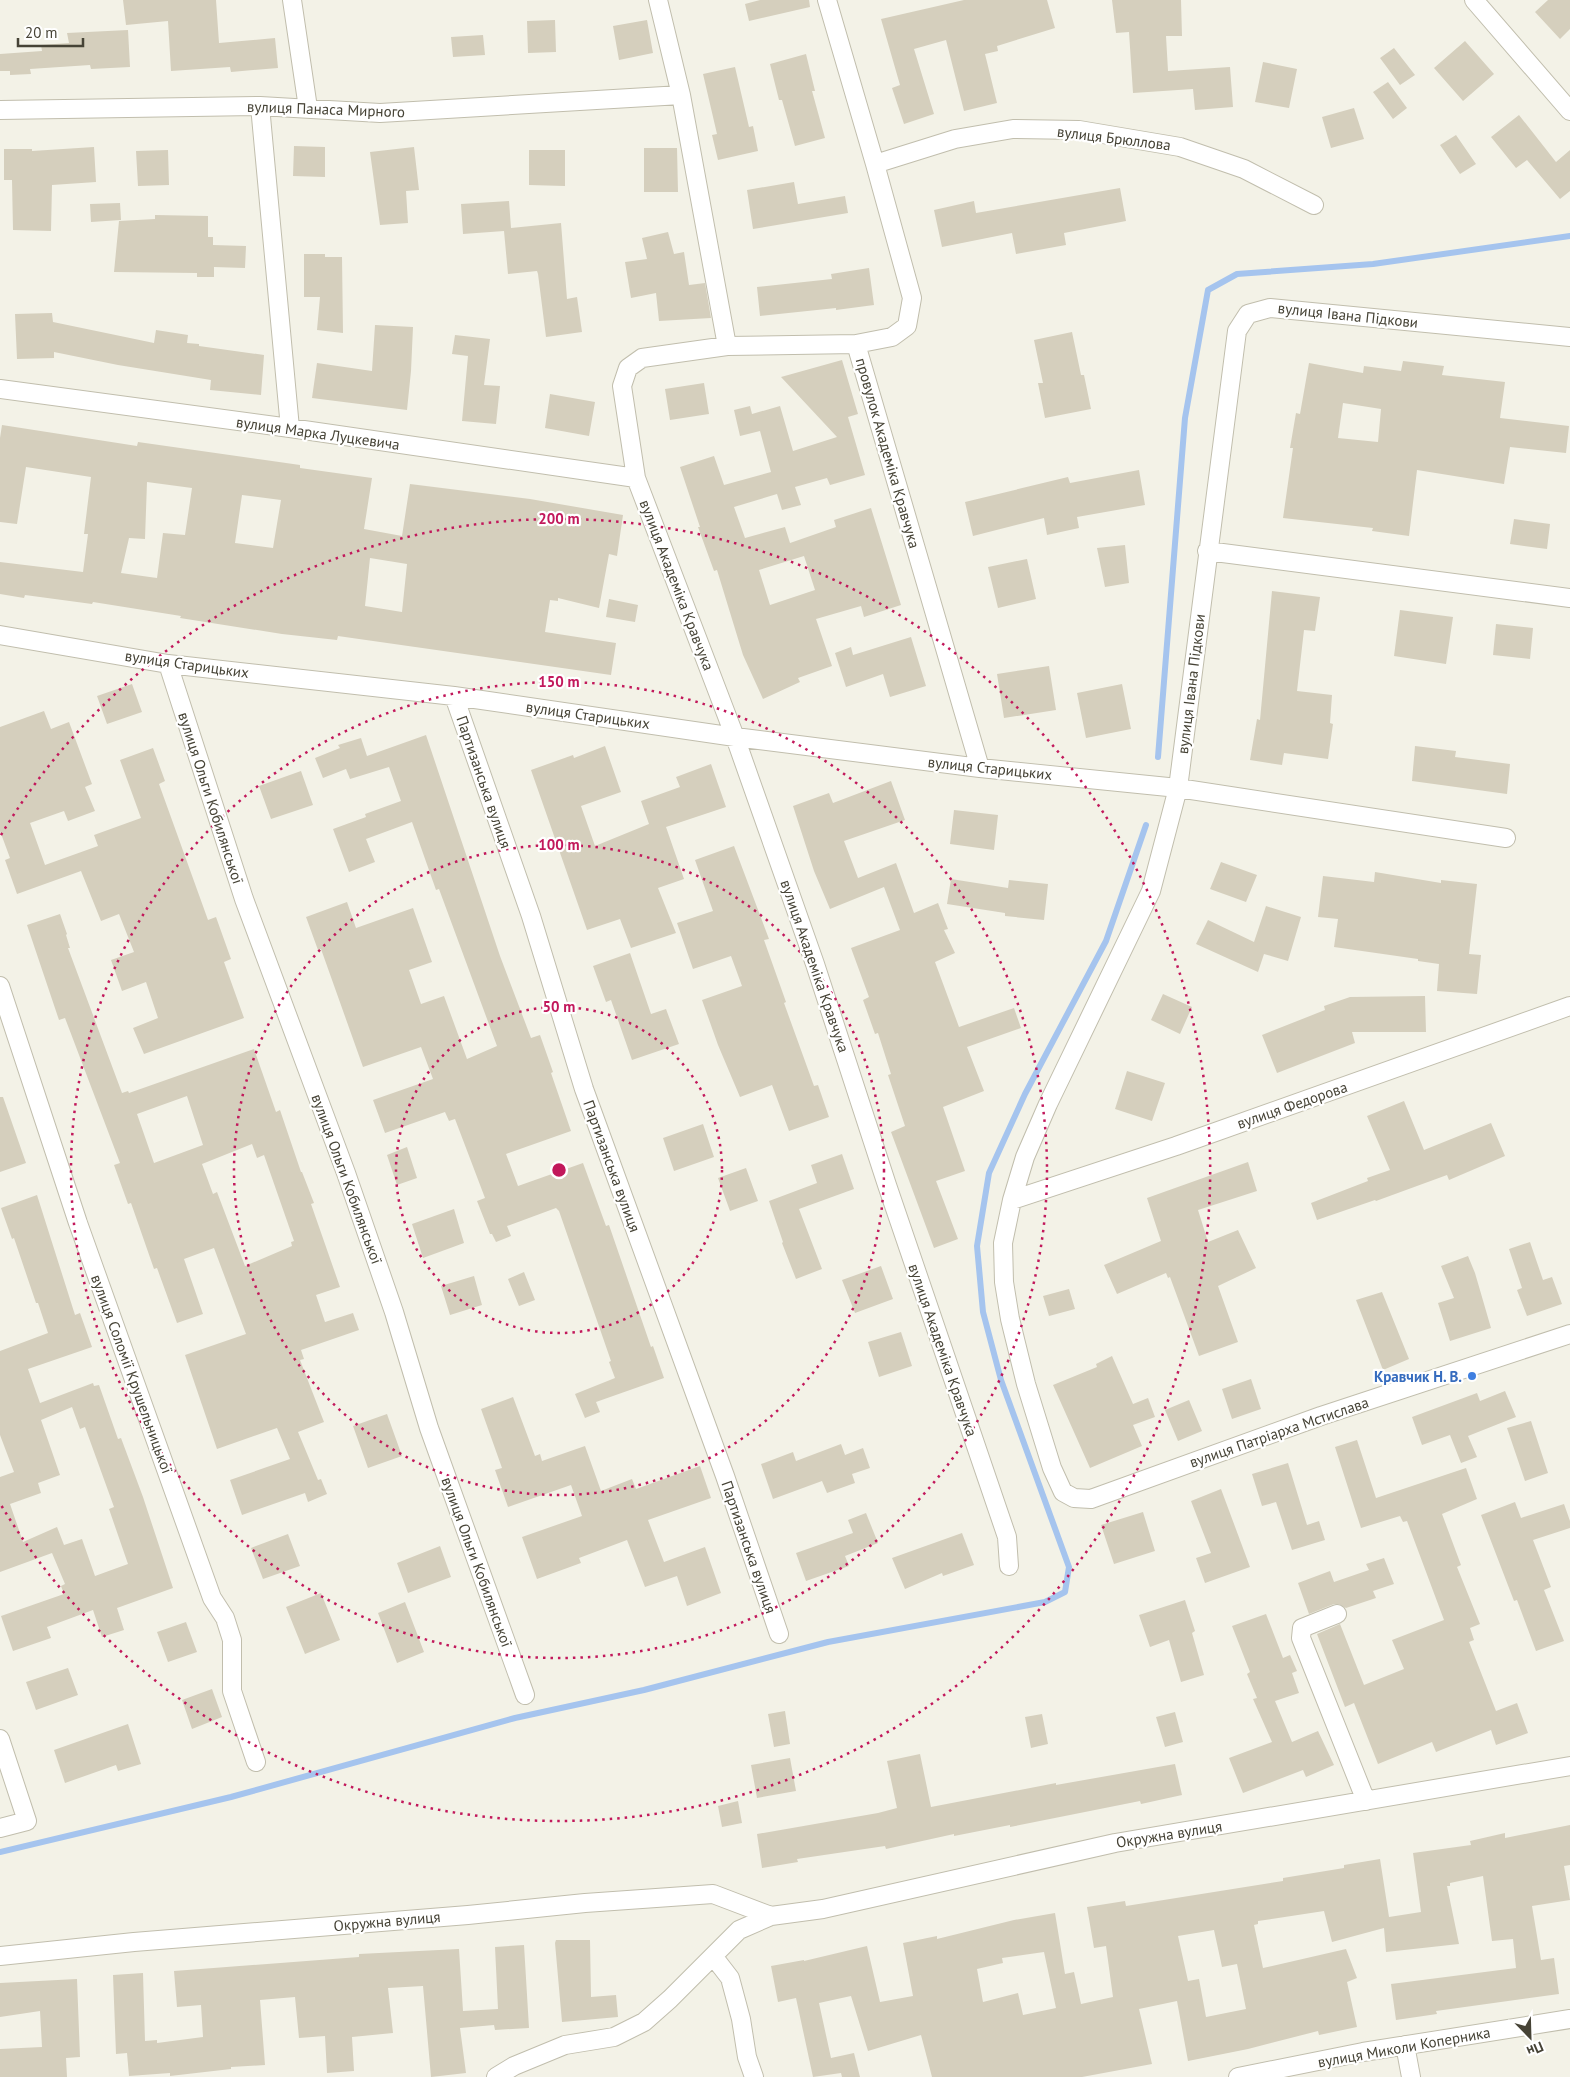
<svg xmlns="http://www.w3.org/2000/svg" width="1570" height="2077" viewBox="0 0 1570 2077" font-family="'PT Sans',sans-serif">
  <rect width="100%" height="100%" fill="#f3f2e7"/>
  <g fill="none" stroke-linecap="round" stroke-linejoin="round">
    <!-- stream -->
    <path stroke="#a5c4ee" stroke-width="6" d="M1158,757L1185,418L1208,290L1237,274L1373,264L1570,236
      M0,1852L231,1797L515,1718L644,1690L828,1642L1045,1602L1065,1592L1069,1567L1001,1380L983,1312L977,1246L989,1173L1025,1094L1106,941L1146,825"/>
  </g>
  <!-- building -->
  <path fill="#d5cfbd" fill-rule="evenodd" d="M123,0H216L219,43L275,38L278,68L231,72L230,67L171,71L168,21L126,25Z
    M760,0H809L810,7L749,21L745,4Z
    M964,0H1047L1055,28L997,46L998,51L985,54L997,103L964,111L946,40L914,49L934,114L904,124L892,88L900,85L881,19Z
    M1112,0H1181L1182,36H1166L1168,71L1230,67L1233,107L1195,110L1193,89L1133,93L1129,32L1116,33Z
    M1548,0H1570V29L1560,39L1535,12Z
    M555,20L556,52L528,53L527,21Z
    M647,20L653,53L619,60L613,26Z
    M128,30L130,67L91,69L90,65L30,69L31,74L10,75V71H0V54L42,51L41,45L69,43L67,33Z
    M483,35L485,55L453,57L451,37Z
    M1465,41L1494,74L1463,101L1434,68Z
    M1394,48L1415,75L1400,85L1380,58Z
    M806,54L815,91H812L825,138L795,146L782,100H779L770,64Z
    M1263,62L1297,69L1289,108L1255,102Z
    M735,67L749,127L753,126L758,151L718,160L712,135L717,134L703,74Z
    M1388,82L1407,108L1393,119L1373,92Z
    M1354,108L1364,139L1331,148L1322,117Z
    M1519,115L1556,162L1570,150V191L1560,199L1527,160L1516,168L1491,137Z
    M1456,135L1476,164L1460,174L1440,145Z
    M294,146L325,147V177L293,176Z
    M94,147L96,182L52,185L51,231L13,230L12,180H4V149H32V151Z
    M414,147L419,190L406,191L408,223L380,225L370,152Z
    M644,148H677L678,192H644Z
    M168,150L169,185L138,186L136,151Z
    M529,150H565V186L529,185Z
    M794,182L798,204L845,196L848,213L753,229L747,190Z
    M1120,188L1126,221L1064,233L1066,245L1016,254L1012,233L942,247L934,210L974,201L976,213Z
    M509,201L511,228L561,223L567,299L577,297L582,332L546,337L538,274L537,271L508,274L504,231L463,234L461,204Z
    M120,203L121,220L91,222L90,204Z
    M155,215L208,216V237H213V245L246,246L245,268L214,267V277H197V273L114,272L119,221L155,219Z
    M668,232L674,254L684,252L689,285L705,283L711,318L659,321L656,293L631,298L625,262L647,259L642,238Z
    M304,254H325V257H342L343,333L317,330L320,297H304Z
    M869,268L874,305L836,310V308L760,316L757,287L832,279L831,274Z
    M52,313L53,322L154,343L156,330L188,335L187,343L199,344V346L264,355L261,395L210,390L211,380L118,365L54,352V358L17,359L15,314Z
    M375,325L413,327L411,371L407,410L312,398L317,363L372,371Z
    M1072,332L1081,375H1084L1091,409L1045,418L1038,383H1043L1034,340Z
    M455,335L490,339L484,385L500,386L496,424L462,421L468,356L452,354Z
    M842,360L858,414L848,417L865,475L830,485L827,478L795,487L801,505L782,510L777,494L734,507L745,538L785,527L790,543L836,527L834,520L871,508L901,605L864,617L861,606L816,619L832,666L798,678L800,682L763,699L743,655L717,570L714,571L698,527H700L680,467L714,456L724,485L771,472L760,431L740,436L734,410L750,406L752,414L780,406L793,451L837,437L781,377ZM804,556L815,590L770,605L759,570Z
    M1403,361L1444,366L1442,375L1505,382L1500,418L1569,426L1566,453L1510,447L1504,484L1417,470L1409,536L1372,531L1373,528L1283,518L1293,448H1290L1296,413L1300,414L1309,363L1363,373L1364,366L1401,371ZM1343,403L1381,409L1378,442L1338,438Z
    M704,383L709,414L670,420L665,389Z
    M550,394L595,402L589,436L545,428Z
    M2,425L137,446L138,442L265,460L300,465V468L372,478L364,529L402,536L410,484L530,499L623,515L617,556L609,554L599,608L558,598V601L550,600L545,632L616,643L611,675L338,636L337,640L282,634L180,618L181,616L93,602L92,604L25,595L24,598L0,594V562L83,572L88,534H84L91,477L26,467L17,524L0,522V438ZM147,482L192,488L185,535L163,533L157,578L121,573L129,538L145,539ZM242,495L281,500L273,548L235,543ZM370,558L407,564L402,612L365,606Z
    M1139,470L1145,505L1077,517L1079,528L1047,535L1044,518L973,536L965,502L1068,477L1070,483Z
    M1514,519L1550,524L1547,549L1510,544Z
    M1125,545L1129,583L1105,587L1097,548Z
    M1027,559L1036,599L998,608L988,567Z
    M1272,591L1320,597L1315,631L1304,630L1297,691L1332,695L1330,723L1333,724L1328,759L1284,753L1282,765L1250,760L1257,719L1260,720Z
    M609,599L638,605L635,622L606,617Z
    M1400,610L1453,617L1446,664L1394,656Z
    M1496,624L1533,628L1530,659L1493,655Z
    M911,637L926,686L890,697L883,674L846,687L835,653L851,647L853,655Z
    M1049,666L1056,710L1004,718L997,674Z
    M132,684L142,712L107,724L97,696Z
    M1122,684L1131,729L1086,738L1077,693Z
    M44,711L51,729L69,722L92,784L85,787L95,811L68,821L64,811L30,823L45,865L98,846L94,835L141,818L120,760L153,748L165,781L159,784L208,920L216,917L231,959L224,962L244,1018L144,1054L133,1028L158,1018L146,982L122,991L111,960L134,952L119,914L101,921L81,871L17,894L5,860L10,858L0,831V727Z
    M426,735L500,956L531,1038L540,1035L553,1072L551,1073L571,1131L506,1154L518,1186L583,1163L606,1226L609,1225L651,1347L653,1346L664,1378L596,1402L600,1412L585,1418L575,1394L615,1378L609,1362L611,1361L559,1211L556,1208L507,1226L511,1236L496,1242L492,1234H490L477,1201L485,1198L455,1119L449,1121L445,1112L385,1133L373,1100L433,1079L421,1047L363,1067L321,949L318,950L306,917L347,902L356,928L413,908L432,962L409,970L421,1004L444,996L467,1059L497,1046L439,889L436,890L412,822L366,839L375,862L349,872L333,829L366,817L365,814L401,801L389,767L350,779L346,769L323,778L315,758L340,748L338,745L361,738L367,756Z
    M605,746L621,792L581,806L595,846L649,824L641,801L680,787L676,777L711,764L726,807L666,827L684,879L658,888L676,933L631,948L620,919L587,930L531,770L573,755L574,758Z
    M1415,746L1456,751L1455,757L1510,764L1507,794L1412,781Z
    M301,771L313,805L271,819L259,786Z
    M891,781L905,820L844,841L858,878L896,863L914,913L938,903L948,929L944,930L955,953L935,962L959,1027L1014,1008L1021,1028L967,1047L984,1091L943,1107L965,1171L936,1181L958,1239L934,1248L891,1132L905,1126L888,1075L891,1074L878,1033L875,1034L863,1000L869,997L851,948L900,930L884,887L830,909L814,871L793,806L829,793L833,803Z
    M954,810L998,815L994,850L950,844Z
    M734,846L769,939L764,940L786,1002L784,1003L814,1086L818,1085L829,1117L789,1131L772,1085L740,1097L718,1045L702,1000L742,986L731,956L693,969L677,923L713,911L695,860Z
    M1221,862L1257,875L1246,902L1210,889Z
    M1375,872L1441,883V880L1477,884L1469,954L1481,955L1477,994L1437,991L1439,964L1418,961V959L1334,947L1338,919L1318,917L1323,876L1374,882Z
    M951,879L1008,888L1009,880L1048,884L1044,920L1005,916V913L947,904Z
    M1266,906L1301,917L1288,961L1264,954L1258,972L1196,944L1208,920L1254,942Z
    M60,914L67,934L66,935L70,948H68L122,1093L128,1091L129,1093L254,1049L276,1112L280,1110L301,1172H302L314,1203L311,1204L340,1287L316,1295L325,1322L353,1313L359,1330L301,1350L304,1359L300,1360L324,1422L298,1432L318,1480L321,1479L327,1494L308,1502L305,1493L242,1515L230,1480L290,1459L277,1428L217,1449L185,1355L246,1334L214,1248L184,1259L203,1314L177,1323L157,1268L154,1269L131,1203L128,1204L114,1165L120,1163L65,1018L59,1020L27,925ZM187,1096L203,1145L154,1163L137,1114ZM252,1144L257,1158L264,1155L294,1241L291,1242L292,1246L245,1266L217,1192L213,1194L202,1164Z
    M630,953L651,1014L666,1009L679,1044L632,1060L611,1000L606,1002L593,966Z
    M1163,994L1192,1007L1180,1034L1151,1020Z
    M1425,996L1426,1032H1352L1355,1043L1277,1073L1262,1035L1325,1010L1324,1006L1350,997Z
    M1127,1071L1165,1083L1152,1121L1115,1109Z
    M0,1097H3L26,1163L0,1172Z
    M1404,1101L1424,1150L1491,1123L1505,1156L1449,1180L1447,1175L1376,1201L1375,1200L1317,1220L1311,1203L1368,1181L1367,1178L1390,1170L1367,1116Z
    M703,1124L714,1157L674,1171L663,1138Z
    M407,1147L417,1178L397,1185L387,1155Z
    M842,1154L854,1189L799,1209L822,1269L796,1279L782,1243L783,1242L769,1201L817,1183L811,1165Z
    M1248,1162L1257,1191L1198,1210L1208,1242L1238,1230L1256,1268L1218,1286L1238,1342L1199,1356L1170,1277L1168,1278L1166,1273L1117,1294L1104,1265L1161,1241L1147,1198Z
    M746,1168L758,1201L730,1211L718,1178Z
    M37,1195L75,1315L80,1313L92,1347L28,1369L40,1403L93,1383L94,1386L99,1385L118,1439L121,1438L143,1497L173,1588L117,1608L124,1630L102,1637L93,1610L47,1627L51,1638L13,1651L1,1616L64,1594L61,1586L65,1584L52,1553L0,1572V1477L14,1472L0,1435V1351L48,1333L38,1303H36L14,1238L12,1239L1,1208ZM72,1407L80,1429L85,1427L114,1507L109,1509L128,1564L95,1576L82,1539L64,1545L57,1527L23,1542L10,1504L41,1493L38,1483L60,1475L41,1420Z
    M454,1209L464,1243L423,1258L412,1224Z
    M1530,1242L1543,1280L1552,1277L1562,1304L1527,1316L1517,1290L1522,1288L1509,1249Z
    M1468,1256L1475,1273L1491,1328L1450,1341L1438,1303L1454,1298L1441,1266Z
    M881,1266L893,1299L855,1313L842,1280Z
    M524,1272L535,1300L519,1306L508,1279Z
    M474,1276L482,1305L450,1315L441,1286Z
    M1069,1289L1075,1309L1049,1316L1043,1296Z
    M1382,1292L1409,1359L1383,1370L1356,1300Z
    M901,1332L912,1366L879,1377L868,1342Z
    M1112,1356L1133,1404L1148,1398L1155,1417L1133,1425L1142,1446L1090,1468L1053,1385L1097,1367L1096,1364Z
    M1251,1379L1261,1409L1232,1419L1222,1389Z
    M1505,1391L1516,1417L1468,1436L1477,1457L1461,1463L1450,1435L1422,1445L1412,1417L1477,1393L1480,1401Z
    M513,1397L535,1456L540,1454L542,1461L585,1446L601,1491L632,1479L636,1489L700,1466L711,1498L648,1520L664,1562L705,1547L721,1593L687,1606L677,1576L645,1587L627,1540L579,1558L581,1563L537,1579L522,1537L582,1516L571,1485L508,1507L495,1470L502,1468L481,1409Z
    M1189,1400L1202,1431L1178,1441L1165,1410Z
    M387,1414L402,1456L368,1468L353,1426Z
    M1531,1421L1548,1473L1525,1481L1507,1428Z
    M1357,1440L1376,1498L1466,1468L1477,1499L1442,1514L1461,1565L1457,1567L1480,1624L1470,1628L1474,1640L1469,1642L1496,1711L1517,1703L1528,1733L1496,1745L1491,1730L1436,1752L1432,1742L1378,1764L1354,1703L1345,1707L1317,1634L1340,1624L1364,1685L1404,1669L1392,1640L1444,1620L1407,1521L1403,1522L1400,1516L1361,1528L1335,1447Z
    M841,1444L845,1455L863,1448L870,1468L852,1474L855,1483L827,1493L822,1481L773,1499L761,1464L793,1452L796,1461Z
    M1288,1463L1307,1525L1319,1521L1325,1540L1292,1550L1276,1502L1262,1506L1252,1474Z
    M1221,1489L1250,1567L1205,1583L1196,1558L1211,1553L1191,1501Z
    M1515,1502L1521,1518L1564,1504L1570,1521V1528L1533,1540L1551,1587L1544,1590L1564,1641L1536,1651L1517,1600L1514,1601L1481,1515Z
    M1143,1512L1155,1551L1114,1564L1101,1525Z
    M866,1513L878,1543L845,1556L849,1566L806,1581L796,1553L853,1533L848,1520Z
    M962,1533L974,1565L943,1576L942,1573L905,1589L892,1558Z
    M288,1534L300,1566L263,1579L251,1548Z
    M440,1546L451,1577L408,1593L397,1563Z
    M1384,1558L1394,1584L1373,1591L1376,1598L1346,1608L1339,1604H1334L1309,1614L1298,1583L1330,1571L1334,1582L1369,1570L1366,1564Z
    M321,1593L340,1640L305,1654L286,1607Z
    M1185,1600L1195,1631L1192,1633L1204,1675L1181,1682L1169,1640L1150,1647L1139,1615Z
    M405,1602L424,1652L397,1663L378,1613Z
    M1266,1614L1283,1658L1290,1655L1297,1671L1292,1673L1299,1693L1275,1701L1292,1742L1318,1731L1334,1765L1306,1777L1303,1770L1243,1793L1229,1758L1272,1742L1253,1699L1257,1698L1247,1674L1250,1672L1232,1626Z
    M186,1622L197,1652L168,1662L157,1632Z
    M68,1668L78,1695L36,1710L26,1682Z
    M212,1689L222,1717L192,1729L182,1700Z
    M785,1711L790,1744L774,1747L768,1714Z
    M1175,1712L1183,1742L1165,1747L1156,1717Z
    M1042,1714L1048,1744L1031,1748L1025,1717Z
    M128,1724L141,1764L118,1771L116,1765L65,1783L54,1750Z
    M920,1754L931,1807L1056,1783V1785L1175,1764L1182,1795L1141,1804L1140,1801L1010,1827V1825L954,1836V1834L886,1849L885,1846L797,1859L798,1862L762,1868L757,1834L878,1813L897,1808L887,1761Z
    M790,1758L796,1791L757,1798L751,1765Z
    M738,1801L742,1823L722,1827L718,1806Z
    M1570,1825V1865L1564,1866L1570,1900L1532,1906L1541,1960L1554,1958L1559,1994L1436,2011L1437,2014L1396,2020L1391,1984L1516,1968L1513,1939L1492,1941L1483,1876L1450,1883V1886H1447L1459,1944L1386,1952L1384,1928L1332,1942L1324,1911L1258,1921V1924L1254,1925L1263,1968L1346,1949L1357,1978L1347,1982L1357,2027L1319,2035L1318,2031L1248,2049L1188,2061L1177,2001L1139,2009L1152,2064L1082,2077H932L921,2035L868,2051L851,1996L819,2003L831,2058L854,2053L860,2077H842L841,2073L813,2077L796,1998L778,2002L771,1966L804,1960V1961L867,1946L880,2002L913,1996L903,1943L937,1936V1939L1014,1920L1055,1913L1065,1974L1074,1972L1081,2004L1113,1997L1106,1946L1094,1948L1087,1907L1125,1901L1126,1906L1283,1881V1878L1344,1868V1865L1380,1859L1389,1917L1421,1912L1413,1853L1471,1845L1470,1841L1505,1833V1838ZM1214,1930L1222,1967L1237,1964L1246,2009L1206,2017L1199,1979L1188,1981L1178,1936ZM1044,1952L1056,2008L1023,2015L1018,1993L983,2002L977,1969L1003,1963L1002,1958Z
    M556,1940H590L591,1997L616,1995L618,2017L562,2022L555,1943Z
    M524,1945L529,2028L495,2030L494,2025L460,2028L466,2073L431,2077L423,1986L388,1988L393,2033L352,2037L354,2071L327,2073L325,2036L299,2038L295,1997L260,2000L265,2065L231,2067V2069L170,2076V2073L129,2076L127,2053L116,2054L113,1975L143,1973L145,2041L157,2040V2043L203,2037L201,2005L177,2007L174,1971L359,1957V1954L459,1949L463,2011L498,2009L495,1947Z
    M77,1979L80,2057L66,2058L67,2077H0V2049L42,2047L40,2011L0,2017V1983Z"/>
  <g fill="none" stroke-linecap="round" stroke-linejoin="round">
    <!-- street casing -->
    <g stroke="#c1bead" stroke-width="20">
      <path id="street" d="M292,0L308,108
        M658,0L681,95L727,346
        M827,0L875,164L912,298L907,326L892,337L856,344L727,346L642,358L628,368L622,386L636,478L735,737L815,964L887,1185L1007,1537L1009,1566
        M1474,0L1570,111
        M260,106L290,428
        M0,110L260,106L380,113L681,95
        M875,164L955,139L1013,129L1079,130L1180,147L1244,169L1314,205
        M1570,337L1270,308L1248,314L1237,331L1178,788L1151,891L1048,1104L1025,1157L1012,1200L1003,1243L1004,1282L1010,1319L1026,1384L1052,1468L1063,1492L1074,1498L1091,1499L1321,1416L1570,1334
        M856,344L980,768
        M0,389L290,428L636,478
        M1207,551L1570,598
        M0,635L168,664L454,696L735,737L980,768L1178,788L1506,838
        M168,664L244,899L346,1173L394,1312L429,1428L525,1695
        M454,696L531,916L584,1089L725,1476L779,1634
        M0,986L78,1223L212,1598L225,1618L232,1640V1691L256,1762
        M1012,1200L1176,1146L1570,1006
        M1337,1614L1302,1628L1301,1638L1366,1801
        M0,1739L27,1821L0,1828
        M0,1956L134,1942L468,1915L585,1903L713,1894L771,1916
        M713,1956L730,1978L741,2019L747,2057L754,2077
        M1405,2045L1411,2077
        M496,2077L514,2066L565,2045L614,2037L644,2022L670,1999L739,1930L771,1916L823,1909L1115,1843L1570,1766
        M1238,2077L1363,2052L1570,2019"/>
    </g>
    <!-- street -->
    <use href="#street" stroke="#fff" stroke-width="18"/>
  </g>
  <!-- distance rings -->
  <g fill="none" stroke="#c2185b" stroke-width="2.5" stroke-dasharray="2.5 5">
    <circle cx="559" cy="1170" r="163"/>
    <circle cx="559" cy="1170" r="325"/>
    <circle cx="559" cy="1170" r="488"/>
    <path d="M1 835A651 651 0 1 1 1 1505"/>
  </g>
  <!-- markers -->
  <circle fill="#3f7fe0" stroke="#fff" stroke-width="2" cx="1472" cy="1376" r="5"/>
  <g text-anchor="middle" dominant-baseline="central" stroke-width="4.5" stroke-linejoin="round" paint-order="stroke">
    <!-- street labels -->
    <g font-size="15" fill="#464336" stroke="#fff">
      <text transform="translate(326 109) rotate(2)">вулиця Панаса Мирного</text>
      <text transform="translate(1114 138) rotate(7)">вулиця Брюллова</text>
      <text transform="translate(1348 315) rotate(6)">вулиця Івана Підкови</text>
      <text transform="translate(318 433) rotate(8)">вулиця Марка Луцкевича</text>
      <text transform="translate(888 453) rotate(74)">провулок Академіка Кравчука</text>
      <text transform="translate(677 585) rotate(69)">вулиця Академіка Кравчука</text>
      <text transform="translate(187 664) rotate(8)">вулиця Старицьких</text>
      <text transform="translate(1191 684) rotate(-83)">вулиця Івана Підкови</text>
      <text transform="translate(588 715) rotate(8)">вулиця Старицьких</text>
      <text transform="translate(990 768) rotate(6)">вулиця Старицьких</text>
      <text transform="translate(484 782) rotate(71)">Партизанська вулиця</text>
      <text transform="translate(211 798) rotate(72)">вулиця Ольги Кобилянської</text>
      <text transform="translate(815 966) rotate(71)">вулиця Академіка Кравчука</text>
      <text transform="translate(1292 1105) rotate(-19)">вулиця Федорова</text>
      <text transform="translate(612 1166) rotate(70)">Партизанська вулиця</text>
      <text transform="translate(347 1179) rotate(70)">вулиця Ольги Кобилянської</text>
      <text transform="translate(943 1350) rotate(71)">вулиця Академіка Кравчука</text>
      <text transform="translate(132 1374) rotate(70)">вулиця Соломії Крушельницької</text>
      <text transform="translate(1279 1432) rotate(-19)">вулиця Патріарха Мстислава</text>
      <text transform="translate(749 1547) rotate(71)">Партизанська вулиця</text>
      <text transform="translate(477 1562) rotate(70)">вулиця Ольги Кобилянської</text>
      <text transform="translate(1169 1834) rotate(-9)">Окружна вулиця</text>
      <text transform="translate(387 1921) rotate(-5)">Окружна вулиця</text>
      <text transform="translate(1404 2047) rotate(-10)">вулиця Миколи Коперника</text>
    </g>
    <!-- shop labels -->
    <g font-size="15" font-weight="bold" fill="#366cbe" stroke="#fff" text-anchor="end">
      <text x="1462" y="1376">Кравчик Н. В.</text>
    </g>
  </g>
  <circle cx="559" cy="1170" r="8" fill="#c2185b" stroke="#fff" stroke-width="2.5"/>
  <g font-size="15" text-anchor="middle" font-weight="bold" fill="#c2185b" stroke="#fff" stroke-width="4.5" stroke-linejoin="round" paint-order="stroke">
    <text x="559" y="524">200 m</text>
    <text x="559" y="687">150 m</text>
    <text x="559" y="850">100 m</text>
    <text x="559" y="1012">50 m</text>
  </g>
  <!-- north arrow -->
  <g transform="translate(1530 2037) rotate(157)" stroke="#ffffff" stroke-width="4" paint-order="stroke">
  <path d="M0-4L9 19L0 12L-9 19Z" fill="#464336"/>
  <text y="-8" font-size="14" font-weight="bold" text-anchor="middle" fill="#464336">Пн</text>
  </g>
  <!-- scale -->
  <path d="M18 38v8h65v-8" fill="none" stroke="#464336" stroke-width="2.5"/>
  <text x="25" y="38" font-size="15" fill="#464336" stroke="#ffffff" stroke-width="4" paint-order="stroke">20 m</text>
</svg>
